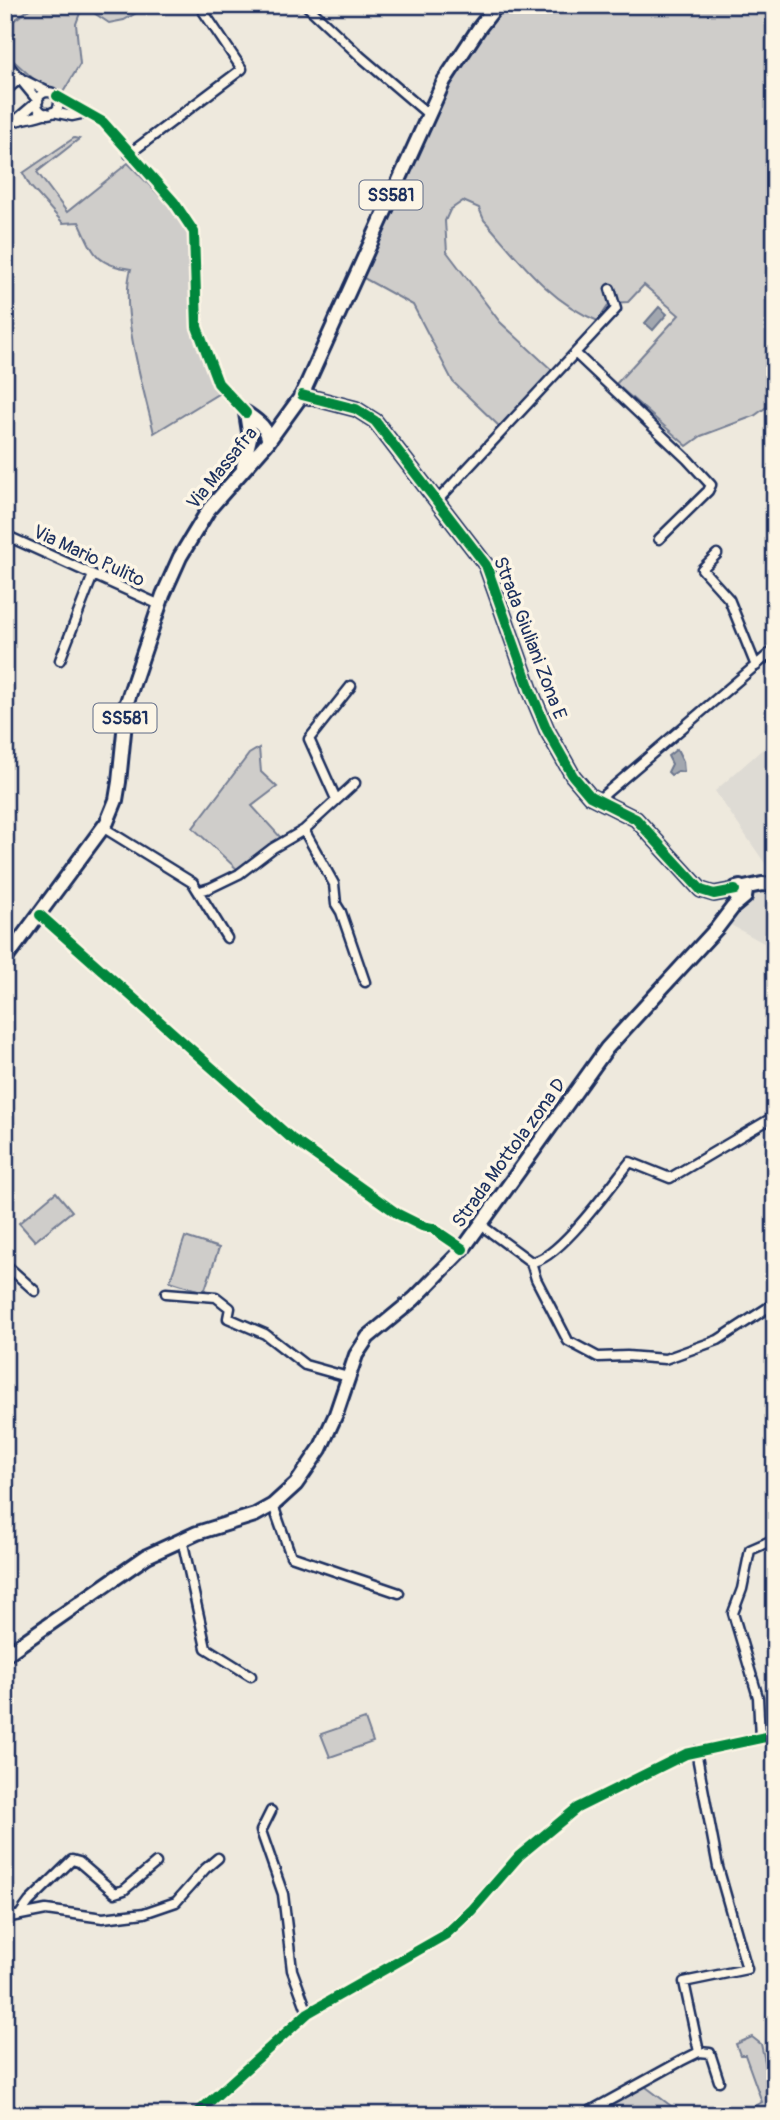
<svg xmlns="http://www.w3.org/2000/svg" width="780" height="2120" viewBox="0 0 780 2120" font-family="Pangolin,sans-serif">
  <rect width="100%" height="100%" fill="#eee9dd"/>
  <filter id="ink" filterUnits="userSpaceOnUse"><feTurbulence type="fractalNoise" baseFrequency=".0143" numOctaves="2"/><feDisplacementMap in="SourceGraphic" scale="14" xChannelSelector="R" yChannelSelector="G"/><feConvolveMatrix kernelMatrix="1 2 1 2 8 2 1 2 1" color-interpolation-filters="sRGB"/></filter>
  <g filter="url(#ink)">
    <!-- built -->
    <path fill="#dedbd4" d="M775,738V949L727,923L747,896L755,895L773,875L715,791Z"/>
    <!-- green -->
    <path fill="#cfcdca" stroke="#757e94" stroke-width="2" d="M35,5H150L124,20L109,23L88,9L80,13L76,24L80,64L62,94L38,83L5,53V27Z
      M504,5H775V401L754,416L701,436L687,446L616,384L679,315L644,285L628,302L610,303L598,321C549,302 518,258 484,220L479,208L463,201L450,210L445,221L447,252L500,322L553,371L500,427L453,382L413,305L360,276L433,112L467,52Z
      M74,138L79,139L37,172L67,212L128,163L188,225L197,250L200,339L221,392L154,433C144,390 119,309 131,269C95,265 93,252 79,222L63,223L30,186L23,173Z
      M259,748L261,772L277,787L252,806L283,840L240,872L193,828L249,754Z
      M56,1192L72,1211L35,1241L19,1223Z
      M185,1237L219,1248L204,1292L170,1281Z
      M365,1719L373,1742L330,1757L321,1734Z
      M752,2037L761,2044L768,2075L775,2074V2115H751L749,2109L762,2102L745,2055H740L736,2044Z
      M642,2084L683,2115H590Z"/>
    <!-- water -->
    <path fill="#a2a7af" stroke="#6c778f" stroke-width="2" d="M659,307L667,314L653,330L645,323Z
      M677,749L683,761L684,772L678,771L671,775L668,772L672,764L668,756Z"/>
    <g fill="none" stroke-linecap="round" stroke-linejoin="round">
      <!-- street casing -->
      <g stroke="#1b2f5e" stroke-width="13">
        <path id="street" d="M306,5L360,56L428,114
          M5,61L38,101L16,120
          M24,80L48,92
          M5,91L21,78
          M37 103a11 11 0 1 1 22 0a11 11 0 1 1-22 0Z
          M57,96L103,122L174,202L194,232L197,327L218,383L246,413
          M53,112L72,116L86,113
          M5,124C19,119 33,118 47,113
          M129,154L242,69L199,5
          M5,314L7,310
          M575,353L687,459L711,485L708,491L659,539
          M438,500L616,309L610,289
          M5,535L160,605
          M717,554L702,569L729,599L756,666
          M60,660L93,575
          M336,799L309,739L351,686
          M598,800L775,649
          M104,828L193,883L227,938
          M304,830L334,884L336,904L341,912L365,982
          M200,891L210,888L239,874L273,848L304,830L355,783
          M40,915L291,1138L398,1214L422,1226L432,1228L463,1249
          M481,1225L531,1262L536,1279L568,1341L598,1357L627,1356L665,1359L718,1340L775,1303
          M531,1262C558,1261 612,1184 630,1162L670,1178L770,1119
          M5,1264L35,1291
          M166,1293L216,1297L230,1308L228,1318L265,1334L305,1365L348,1377
          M273,1505L291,1556L399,1593
          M182,1539L206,1648L251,1676
          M760,1738L758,1697L733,1613L742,1589L750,1550L775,1539
          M696,1751L718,1867L747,1969L684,1982L699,2052
          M271,1811L261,1831L283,1894L292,1970L308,2013
          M21,1913L29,1902L72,1860L79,1862L115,1893L124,1890L156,1863
          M5,1918L46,1910L103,1918L144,1913L176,1902L205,1869L218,1858
          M195,2115L308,2013L445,1935L472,1910L519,1856L577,1808L686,1754L775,1735
          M583,2115L681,2061L699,2052L710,2053L719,2081"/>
      </g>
      <!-- secondary casing -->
      <g stroke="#1b2f5e" stroke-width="18">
        <path id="secondary" d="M302,395L356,409L375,421L486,565L531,692L547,730L573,776L590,796L636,819L701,890L714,894L735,890
          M744,888L762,884L775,885
          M5,1655L147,1556L197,1533L255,1515L273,1505L296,1484L320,1449L336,1414L356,1355L368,1337L414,1299L463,1249L607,1048L717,928L733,907L745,897L746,891L740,887L736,888L734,894L740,900"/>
      </g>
      <!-- primary casing -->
      <g stroke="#1b2f5e" stroke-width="18">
        <path id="primary" d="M246,413C256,420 269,428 268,442
          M243,467L250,438L246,413
          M5,960L107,822L116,800L119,782L127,702L163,595L180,557L209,509L268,442L302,395L444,81L479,28L497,5"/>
      </g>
      <!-- street -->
      <use href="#street" stroke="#fcf5e5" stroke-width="8"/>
      <!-- secondary -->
      <use href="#secondary" stroke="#fcf5e5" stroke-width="12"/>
      <!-- primary -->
      <use href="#primary" stroke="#fcf5e5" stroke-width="12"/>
      <!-- cycleway casing -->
      <g stroke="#fcf5e5" stroke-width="15">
        <path id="cycleway" d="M57,96L103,122L174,202L194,232L197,327L218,383L246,413
          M302,395L356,409L375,421L486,565L531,692L547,730L573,776L590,796L636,819L701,890L714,894L735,890
          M40,915L291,1138L398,1214L422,1226L432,1228L463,1249
          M195,2115L308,2013L445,1935L472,1910L519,1856L577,1808L686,1754L775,1735"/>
      </g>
      <!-- cycleway -->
      <use href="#cycleway" stroke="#00873e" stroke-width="10"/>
    </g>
  </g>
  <g text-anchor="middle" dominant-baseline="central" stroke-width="7" stroke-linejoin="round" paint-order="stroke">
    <!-- shield labels -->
    <g fill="#fcf5e5" stroke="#5e6a86" stroke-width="2">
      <rect x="359.5" y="180.5" width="63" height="29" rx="5"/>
      <rect x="93.5" y="703.5" width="63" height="29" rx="5"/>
    </g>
    <g font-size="18" font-weight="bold" fill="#1b2f5e">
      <text x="391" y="195">SS581</text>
      <text x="125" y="718">SS581</text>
    </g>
    <!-- street labels -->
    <g font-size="19" fill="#1b2f5e" stroke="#fcf5e5">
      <text transform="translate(222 468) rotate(-51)">Via Massafra</text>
      <text transform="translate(89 556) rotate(25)">Via Mario Pulito</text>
      <text transform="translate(530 638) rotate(69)">Strada Giuliani Zona E</text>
      <text transform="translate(509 1153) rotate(-54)">Strada Mottola zona D</text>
    </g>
  </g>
  <!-- margin -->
  <rect width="780" height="2120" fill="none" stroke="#fcf5e5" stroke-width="28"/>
  <rect x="14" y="14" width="752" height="2092" fill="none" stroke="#1b2f5e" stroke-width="2.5" filter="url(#ink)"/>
</svg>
